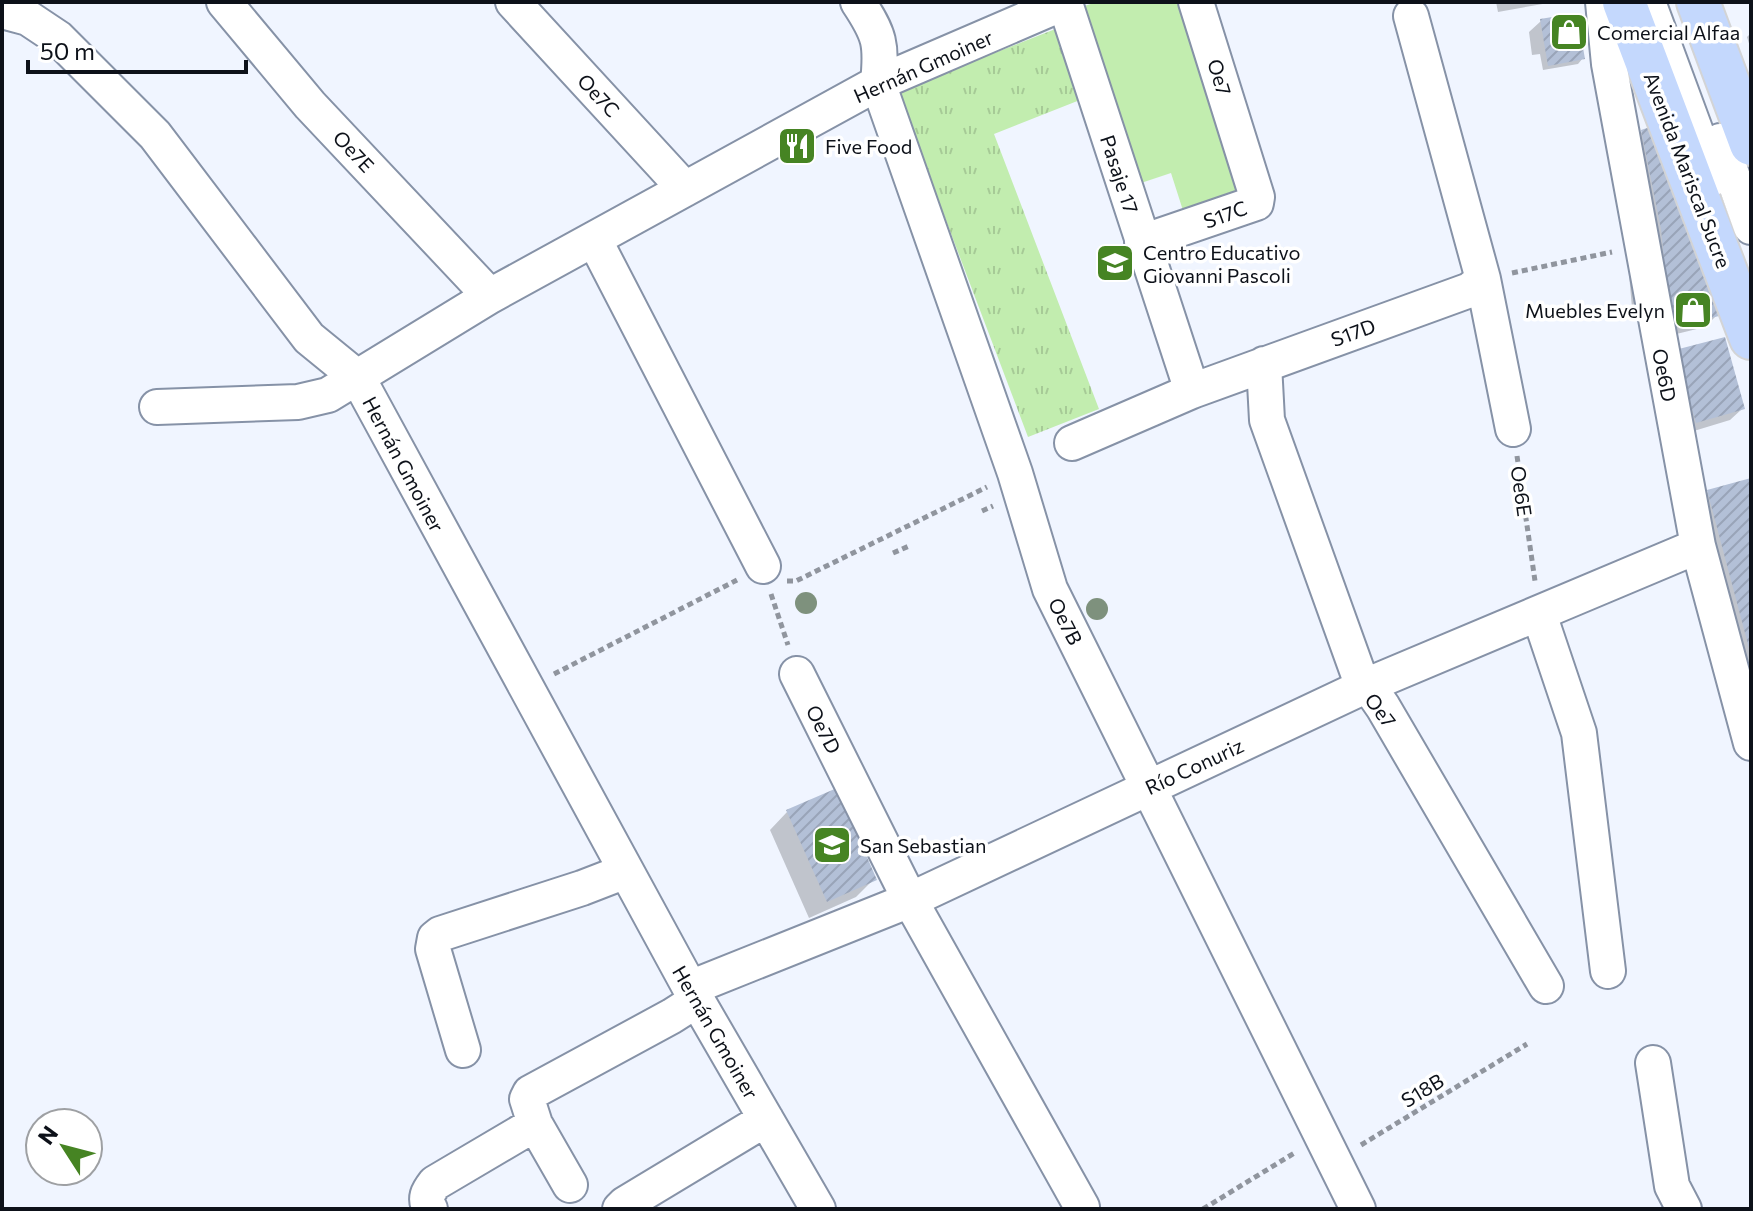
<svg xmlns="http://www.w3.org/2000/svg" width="1753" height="1211" viewBox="0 0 1753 1211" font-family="Commissioner,sans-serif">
  <defs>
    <pattern id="park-tufts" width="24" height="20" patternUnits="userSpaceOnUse" patternTransform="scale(2)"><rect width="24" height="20" fill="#c2edaf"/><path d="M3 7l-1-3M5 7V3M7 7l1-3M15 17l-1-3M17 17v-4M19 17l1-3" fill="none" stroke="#a6ca96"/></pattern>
    <pattern id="building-hatch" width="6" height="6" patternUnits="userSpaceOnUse" patternTransform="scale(2)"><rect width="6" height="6" fill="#b3c0d7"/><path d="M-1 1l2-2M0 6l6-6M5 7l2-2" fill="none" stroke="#99a4b8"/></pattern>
  </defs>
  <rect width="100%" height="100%" fill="#f0f5ff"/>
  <!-- park -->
  <path fill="url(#park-tufts)" d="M1058,28L1085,98L994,134L1099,409L1028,437L897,91Z"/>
  <!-- pitch -->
  <path fill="#c2edaf" d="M1097,2H1187L1252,201L1187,223L1171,173L1135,185L1078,8Z"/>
  <!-- shadow -->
  <path fill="#0003" d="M1496,2H1554L1498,12Z
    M1541,21L1583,58L1578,64L1543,70L1540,54L1532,55L1529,32Z
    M1751,33V50L1747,37Z
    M1643,131L1716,316L1705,327L1660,338L1655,301L1632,308L1628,263L1609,165Z
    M1676,352L1742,409L1730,420L1684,434Z
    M1751,480V712L1697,503L1708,492Z
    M787,812L874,879L856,897L809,918L770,830Z"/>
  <!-- building -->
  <path fill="url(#building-hatch)" d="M1577,13L1585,59L1548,66L1540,19Z
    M1653,126L1712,290L1719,316L1671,328L1661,229L1641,130Z
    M1725,337L1745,409L1696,423L1675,350Z
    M1751,478V652H1750L1707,490Z
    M837,788L877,880L827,902L786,810Z"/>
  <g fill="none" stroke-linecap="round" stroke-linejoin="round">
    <!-- minor casing -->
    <g stroke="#8692a7" stroke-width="38">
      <path id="minor" d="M224,2L310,105L490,296
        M513,2L685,189
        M858,2C880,35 882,44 878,83L1015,473L1050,589L1358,1209
        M1603,2L1609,64L1698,546L1751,743
        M1648,2L1713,178
        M1065,3L1192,391
        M2,11L28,18L58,38L155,135L309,338L358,378L690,988L818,1209
        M1411,16L1483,279L1513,429
        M1720,141L1751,227
        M594,239L763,566
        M1142,242L1256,203L1257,197L1196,2
        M1264,364L1267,420L1363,687L1374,694L1383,707L1546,986
        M157,407L298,402L328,395L490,296L878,83L1066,2
        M1072,443L1192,391L1470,290L1483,279
        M1539,614L1579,733L1608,971
        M797,674L910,900L1082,1207
        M690,988L910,900L1363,687L1698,546
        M463,1050L433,949L435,938L440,934L582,888L626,871
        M1653,1063L1672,1186L1684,1209
        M570,1185L535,1124L527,1099L530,1093L672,1016L697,1000
        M430,1209C424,1198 428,1192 435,1183L535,1124
        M620,1209L625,1204L766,1119"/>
    </g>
    <!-- major casing -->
    <g stroke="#d3d4d6" stroke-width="46">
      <path id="major" d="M1624,2L1751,338
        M1698,2L1751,144"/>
    </g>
    <!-- path -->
    <path stroke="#90959e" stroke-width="5" stroke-dasharray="6 4" stroke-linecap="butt" d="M1512,273L1612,252
      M1517,456L1535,581
      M982,511L993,506
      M893,553L909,546
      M787,581H796L987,487
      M771,594L788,645
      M554,674L737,580
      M1361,1145L1527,1044
      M1203,1209L1296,1152"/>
    <!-- minor -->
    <use href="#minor" stroke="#fff" stroke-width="34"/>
    <!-- major -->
    <use href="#major" stroke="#c4d8fd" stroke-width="42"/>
  </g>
  <!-- trees -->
  <g fill="#7e917d">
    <circle cx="806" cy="603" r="11"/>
    <circle cx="1097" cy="609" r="11"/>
  </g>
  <!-- icons -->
  <defs>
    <g id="shop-square" transform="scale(2)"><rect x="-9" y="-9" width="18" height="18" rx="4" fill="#468423" stroke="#fff"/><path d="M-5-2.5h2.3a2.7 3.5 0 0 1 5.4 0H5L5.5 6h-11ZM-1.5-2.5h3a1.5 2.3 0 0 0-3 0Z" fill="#fff"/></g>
    <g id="restaurant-square" transform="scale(2)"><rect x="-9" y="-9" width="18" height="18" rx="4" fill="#468423" stroke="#fff"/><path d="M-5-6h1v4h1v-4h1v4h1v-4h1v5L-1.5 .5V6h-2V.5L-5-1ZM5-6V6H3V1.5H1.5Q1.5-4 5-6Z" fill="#fff"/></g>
    <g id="school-square" transform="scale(2)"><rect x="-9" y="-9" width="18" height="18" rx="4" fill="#468423" stroke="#fff"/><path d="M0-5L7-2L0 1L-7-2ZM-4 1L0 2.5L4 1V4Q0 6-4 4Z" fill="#fff"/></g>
  </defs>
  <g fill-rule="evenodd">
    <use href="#shop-square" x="1569" y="32"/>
    <use href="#restaurant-square" x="797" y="146"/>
    <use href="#school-square" x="1115" y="263"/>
    <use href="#shop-square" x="1693" y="310"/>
    <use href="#school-square" x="832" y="845"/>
  </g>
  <g text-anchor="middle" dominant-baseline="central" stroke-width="7" stroke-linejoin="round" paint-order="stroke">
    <!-- poi labels -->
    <g font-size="20" fill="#0d1119" stroke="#fff" text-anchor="start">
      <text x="1597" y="32">Comercial Alfaa</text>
      <text x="825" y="146">Five Food</text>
      <text x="1143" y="252">Centro Educativo<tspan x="1143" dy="23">Giovanni Pascoli</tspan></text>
      <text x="1665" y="310" text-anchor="end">Muebles Evelyn</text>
      <text x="860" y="845">San Sebastian</text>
    </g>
    <!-- street labels -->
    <g font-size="20" fill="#0d1119" stroke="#fff">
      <text transform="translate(923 66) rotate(-24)">Hernán Gmoiner</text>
      <text transform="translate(1220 77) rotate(73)">Oe7</text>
      <text transform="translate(599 95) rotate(47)">Oe7C</text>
      <text transform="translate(354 151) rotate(47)">Oe7E</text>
      <text transform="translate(1688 170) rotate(69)">Avenida Mariscal Sucre</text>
      <text transform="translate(1120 174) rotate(72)">Pasaje 17</text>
      <text transform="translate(1225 214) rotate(-20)">S17C</text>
      <text transform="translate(1353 332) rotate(-20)">S17D</text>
      <text transform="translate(1665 375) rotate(79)">Oe6D</text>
      <text transform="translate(404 464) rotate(62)">Hernán Gmoiner</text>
      <text transform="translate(1522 491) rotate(82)">Oe6E</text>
      <text transform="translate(1066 621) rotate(63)">Oe7B</text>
      <text transform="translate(1381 710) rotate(53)">Oe7</text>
      <text transform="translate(824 729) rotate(63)">Oe7D</text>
      <text transform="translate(1194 766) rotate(-25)">Río Conuriz</text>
      <text transform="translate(716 1032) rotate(60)">Hernán Gmoiner</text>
      <text transform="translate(1422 1090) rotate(-31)">S18B</text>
    </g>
  </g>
  <!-- border -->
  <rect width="1753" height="1211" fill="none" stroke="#0d1119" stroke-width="8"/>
  <!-- north arrow -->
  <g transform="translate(64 1147) rotate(306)"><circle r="38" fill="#ffffff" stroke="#9ea0a3" stroke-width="2"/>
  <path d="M0-6L14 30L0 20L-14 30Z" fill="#468423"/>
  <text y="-12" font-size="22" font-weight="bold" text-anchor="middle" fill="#0d1119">N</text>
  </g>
  <!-- scale -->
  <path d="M28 60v12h218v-12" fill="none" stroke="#0d1119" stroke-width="4"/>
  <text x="40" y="60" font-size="24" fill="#0d1119" stroke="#ffffff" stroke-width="6" paint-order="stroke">50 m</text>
</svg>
